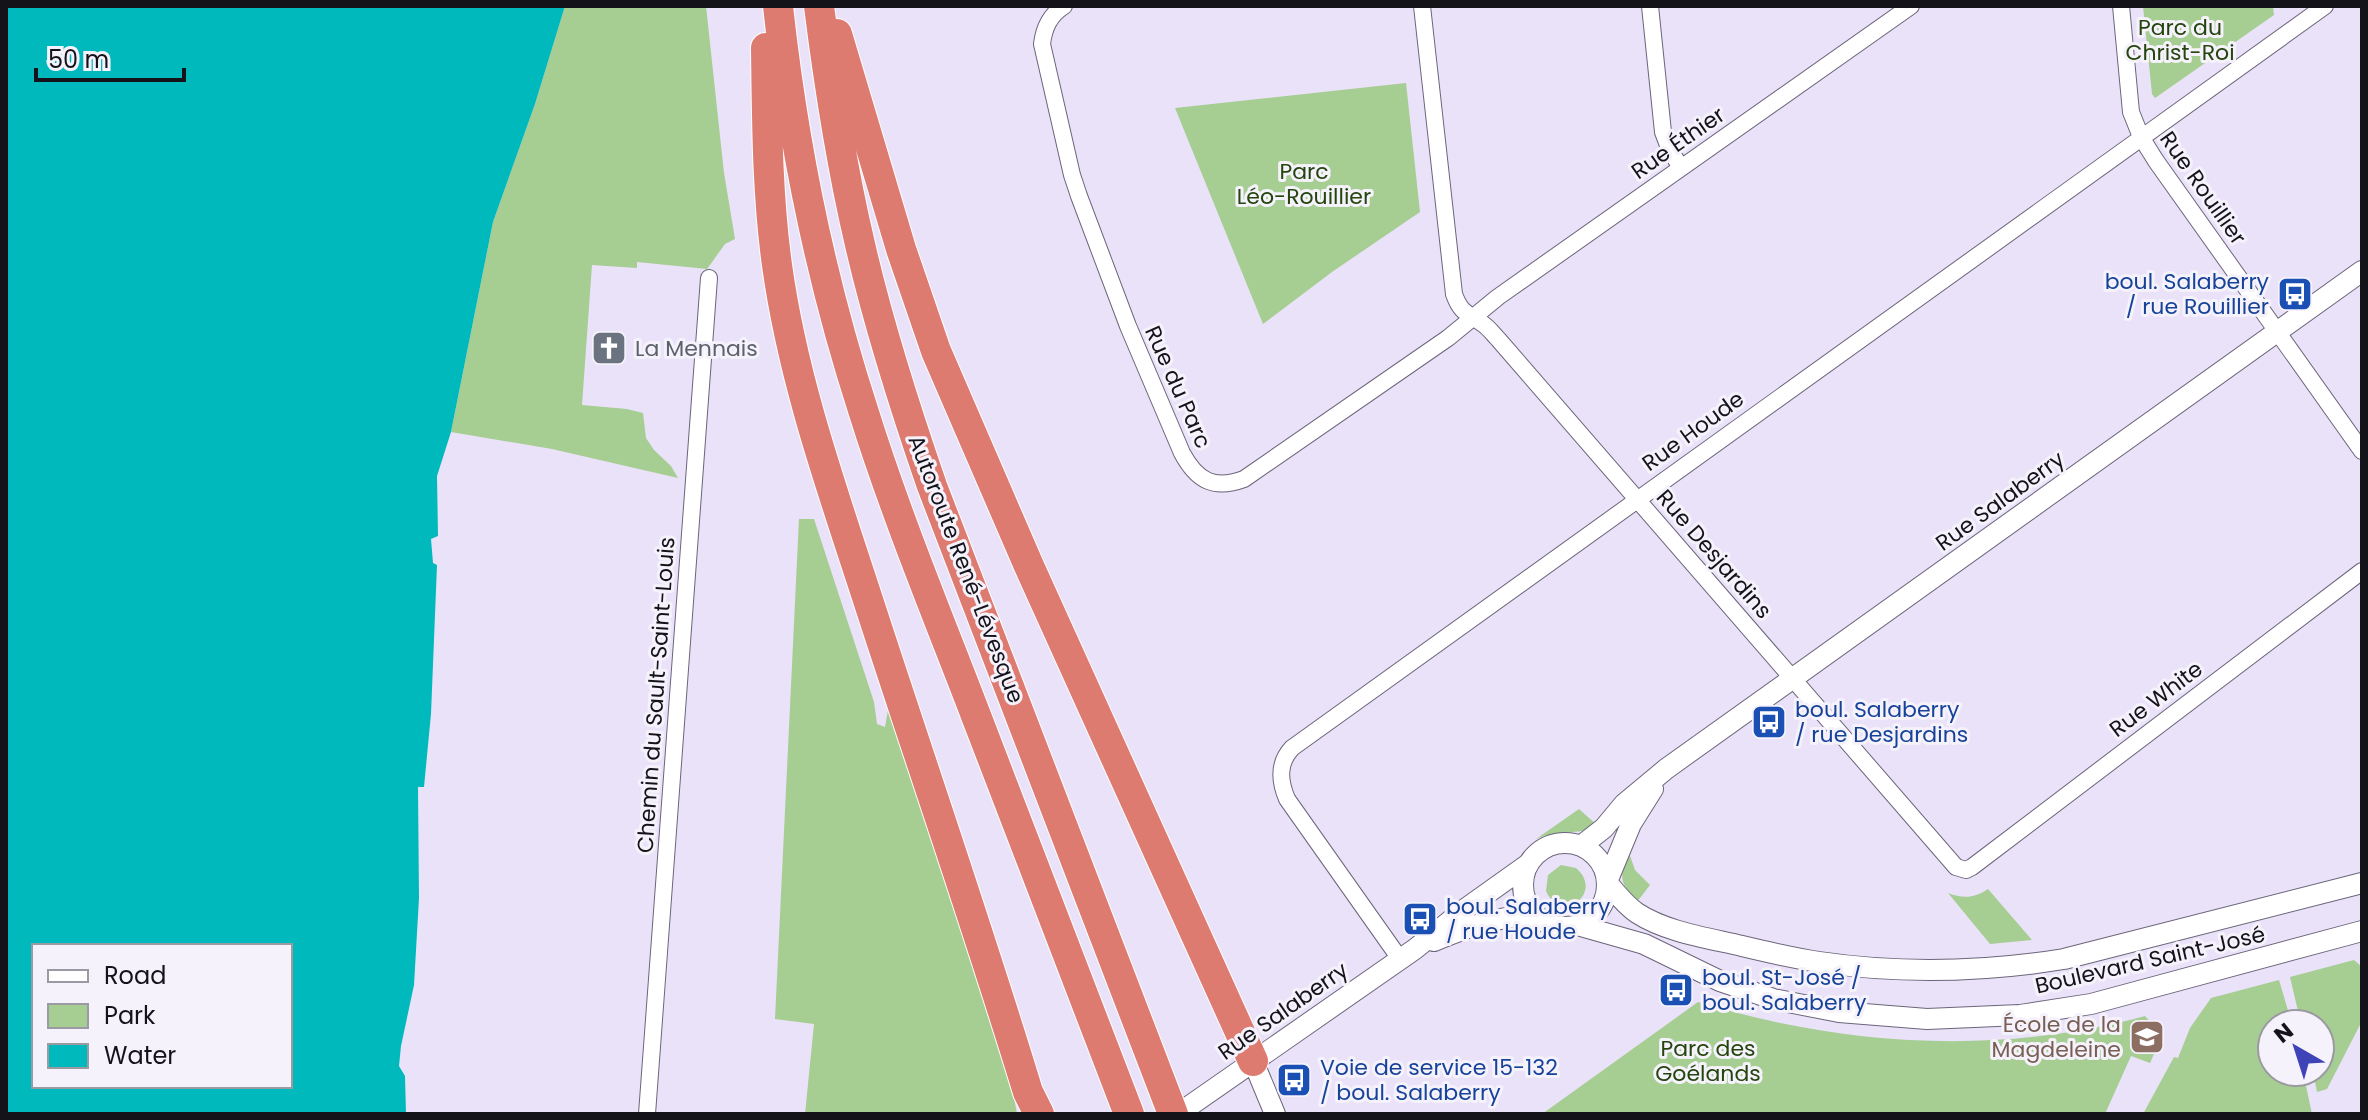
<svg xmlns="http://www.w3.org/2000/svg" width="2368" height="1120" viewBox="0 0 2368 1120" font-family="Poppins,sans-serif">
  <rect width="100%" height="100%" fill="#eae2f9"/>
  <!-- green -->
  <path fill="#a6cd92" d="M565,6H706L724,173L735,239L725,244L707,269L637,262V268L592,265L582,405L627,409L643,413L646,438L654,450L671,466L678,478L552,449L451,432L493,222L535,104Z
    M2143,6H2273L2274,15L2155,98L2152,94Z
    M1406,83L1420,212L1332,272L1263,324L1175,108Z
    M799,519H814L874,702L877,724L885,727L888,710L1010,1075L1017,1114H805L814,1024L775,1019Z
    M1579,809L1598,826C1576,836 1559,829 1536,839Z
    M1629,853L1635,870L1650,885L1637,902C1620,884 1618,875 1629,853Z
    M1561,865L1576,868C1605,893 1561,925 1546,891L1548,875Z
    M1988,889L2032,940L1990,944L1948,893C1963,899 1975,898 1988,889Z
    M2354,960L2362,967V1021L2327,1089L2317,1092L2313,1072H2320V1024H2301L2290,977Z
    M2279,980L2292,1024H2272V1072H2303L2312,1114H2143L2174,1057L2178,1058L2190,1028L2211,998Z
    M1698,1002C1844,1046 1997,1056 2145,1016C2161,1032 2159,1045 2150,1063L2131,1056L2105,1114H1542Z"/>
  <!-- water -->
  <path fill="#00b9bc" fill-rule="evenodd" d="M6,6H565L535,104L493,222L451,432L437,476L438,536L431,539L433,563L437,565L431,714L424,787H418L419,898L414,985L401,1046L399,1066L405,1076L406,1114H6ZM34,946H290V1086H34Z"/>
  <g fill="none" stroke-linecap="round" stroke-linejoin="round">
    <!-- minor casing -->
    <g stroke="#6c657a" stroke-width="18">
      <path id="minor" d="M1064,6C1050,15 1044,27 1042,44L1072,175L1079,196L1128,326L1182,453C1197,481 1214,490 1244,479L1448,338L1498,297L1911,6
        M1422,6L1454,294C1461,314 1468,313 1483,324C1489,328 1493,334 1498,339L1956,867L1966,870L1972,867L2362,571
        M1650,6L1663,132L1669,148L1681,168
        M2121,6L2131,112L2141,137L2156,161L2362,451
        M1400,959L1287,799C1279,780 1278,763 1292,748L2325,6
        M647,1114L709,278"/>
    </g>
    <!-- tertiary casing -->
    <g stroke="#6c657a" stroke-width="22">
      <path id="tertiary" d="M1523 885a42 42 0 1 1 84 0a42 42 0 1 1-84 0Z
        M1581,846L1604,828L1624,804L1666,769L2362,271
        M1607,882C1616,893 1625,905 1637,913C1666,932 1708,938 1742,946C1767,952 1793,958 1819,962C1901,974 1983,972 2064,959L2362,883
        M1607,882L1631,824L1653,789
        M1577,925L1644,944L1720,981L1773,999L1839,1012L1927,1019L2020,1015L2091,1004L2362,931
        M1434,941C1468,927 1499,915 1536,916
        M1253,1061L1275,1114
        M1178,1114L1415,949L1461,912L1527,865"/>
    </g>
    <!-- motorway casing -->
    <g stroke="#fff" stroke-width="32">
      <path id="motorway" d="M778,6C793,144 821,281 864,413C896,515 937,614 975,713C1027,847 1078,981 1129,1114
        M819,6C829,85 841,163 859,240C878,324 904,405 932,486L1173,1114
        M837,34L901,249L936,351L1029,566L1253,1061
        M766,48C767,120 767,193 777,265C793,381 833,492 869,603C922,766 978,928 1028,1092L1039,1114"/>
    </g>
    <!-- minor -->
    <use href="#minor" stroke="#fff" stroke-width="16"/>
    <!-- tertiary -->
    <use href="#tertiary" stroke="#fff" stroke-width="20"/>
    <!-- motorway -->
    <use href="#motorway" stroke="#de7b71" stroke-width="30"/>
  </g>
  <!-- icons -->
  <defs>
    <g id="bus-square" transform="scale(1.8)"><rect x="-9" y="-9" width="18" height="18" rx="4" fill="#1a4fb4" stroke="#f5f2fb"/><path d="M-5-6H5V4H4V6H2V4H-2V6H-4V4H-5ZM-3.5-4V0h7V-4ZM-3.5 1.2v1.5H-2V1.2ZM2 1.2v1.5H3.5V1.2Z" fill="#fff"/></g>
    <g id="church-square" transform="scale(1.8)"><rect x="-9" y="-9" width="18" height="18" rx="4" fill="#6b7280" stroke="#f5f2fb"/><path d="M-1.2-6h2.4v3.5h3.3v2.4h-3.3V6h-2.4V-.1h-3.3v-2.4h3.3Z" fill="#fff"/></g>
    <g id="school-square" transform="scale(1.8)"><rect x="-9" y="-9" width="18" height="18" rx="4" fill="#8d6e63" stroke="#f5f2fb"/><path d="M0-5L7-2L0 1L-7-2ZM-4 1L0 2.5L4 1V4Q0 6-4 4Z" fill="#fff"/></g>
  </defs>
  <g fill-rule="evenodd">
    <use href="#bus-square" x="2295" y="294"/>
    <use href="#church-square" x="609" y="348"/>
    <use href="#bus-square" x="1769" y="722"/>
    <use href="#bus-square" x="1420" y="919"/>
    <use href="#bus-square" x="1676" y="990"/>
    <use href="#school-square" x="2147" y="1037"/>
    <use href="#bus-square" x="1294" y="1080"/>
  </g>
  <g text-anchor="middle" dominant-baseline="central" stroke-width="6" stroke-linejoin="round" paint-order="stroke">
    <!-- park labels -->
    <g font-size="22" fill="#24450d" stroke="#f5f2fb">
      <text x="2180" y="27">Parc du<tspan x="2180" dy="25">Christ-Roi</tspan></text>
      <text x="1304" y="171">Parc<tspan x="1304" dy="25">Léo-Rouillier</tspan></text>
      <text x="1708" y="1048">Parc des<tspan x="1708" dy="25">Goélands</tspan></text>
    </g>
    <!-- street labels -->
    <g font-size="22" fill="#15131a" stroke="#f5f2fb">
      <text transform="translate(1678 143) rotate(-35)">Rue Éthier</text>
      <text transform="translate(2203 188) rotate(55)">Rue Rouillier</text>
      <text transform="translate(1178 387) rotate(66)">Rue du Parc</text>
      <text transform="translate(1693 431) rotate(-36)">Rue Houde</text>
      <text transform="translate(2000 501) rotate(-36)">Rue Salaberry</text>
      <text transform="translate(1714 554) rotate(49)">Rue Desjardins</text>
      <text transform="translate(966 569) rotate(69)">Autoroute René-Lévesque</text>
      <text transform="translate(656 695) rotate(-86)">Chemin du Sault-Saint-Louis</text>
      <text transform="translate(2156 699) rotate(-37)">Rue White</text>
      <text transform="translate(2150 960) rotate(-13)">Boulevard Saint-José</text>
      <text transform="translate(1283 1011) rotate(-35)">Rue Salaberry</text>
    </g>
    <!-- transit labels -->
    <g font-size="22" fill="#164399" stroke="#f5f2fb" text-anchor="start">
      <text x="2269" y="281" text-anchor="end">boul. Salaberry<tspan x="2269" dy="25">/ rue Rouillier</tspan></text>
      <text x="1795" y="709">boul. Salaberry<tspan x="1795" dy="25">/ rue Desjardins</tspan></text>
      <text x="1446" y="906">boul. Salaberry<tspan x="1446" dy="25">/ rue Houde</tspan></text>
      <text x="1702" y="977">boul. St-José /<tspan x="1702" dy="25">boul. Salaberry</tspan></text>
      <text x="1320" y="1067">Voie de service 15-132<tspan x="1320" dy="25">/ boul. Salaberry</tspan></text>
    </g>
    <!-- worship labels -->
    <g font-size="22" fill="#5b616d" stroke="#f5f2fb" text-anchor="start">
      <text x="635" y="348">La Mennais</text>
    </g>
    <!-- education labels -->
    <g font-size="22" fill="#785e54" stroke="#f5f2fb" text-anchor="end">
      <text x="2121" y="1024">École de la<tspan x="2121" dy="25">Magdeleine</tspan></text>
    </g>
  </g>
  <!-- border -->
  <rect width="2368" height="1120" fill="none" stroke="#15131a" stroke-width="16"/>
  <!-- legend -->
  <rect x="32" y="944" width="260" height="144" fill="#f5f2fb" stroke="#9b99a1" stroke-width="2"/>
  <rect x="48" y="970" width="40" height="12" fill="#ffffff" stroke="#9b99a1" stroke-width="2"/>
  <text x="104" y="984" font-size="24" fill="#15131a">Road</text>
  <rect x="48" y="1004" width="40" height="24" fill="#a6cd92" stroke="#9b99a1" stroke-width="2"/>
  <text x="104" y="1024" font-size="24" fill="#15131a">Park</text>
  <rect x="48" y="1044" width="40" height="24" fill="#00b9bc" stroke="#9b99a1" stroke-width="2"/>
  <text x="104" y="1064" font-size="24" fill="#15131a">Water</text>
  <!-- north arrow -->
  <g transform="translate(2296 1048) rotate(321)"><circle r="38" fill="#f5f2fb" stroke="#9b99a1" stroke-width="2"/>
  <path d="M0-6L14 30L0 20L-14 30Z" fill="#3e43b7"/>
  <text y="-12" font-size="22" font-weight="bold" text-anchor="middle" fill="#15131a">N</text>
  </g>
  <!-- scale -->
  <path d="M36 68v12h148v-12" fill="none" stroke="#15131a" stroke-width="4"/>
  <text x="48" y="68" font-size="24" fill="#15131a" stroke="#f5f2fb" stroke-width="6" paint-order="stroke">50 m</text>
</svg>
